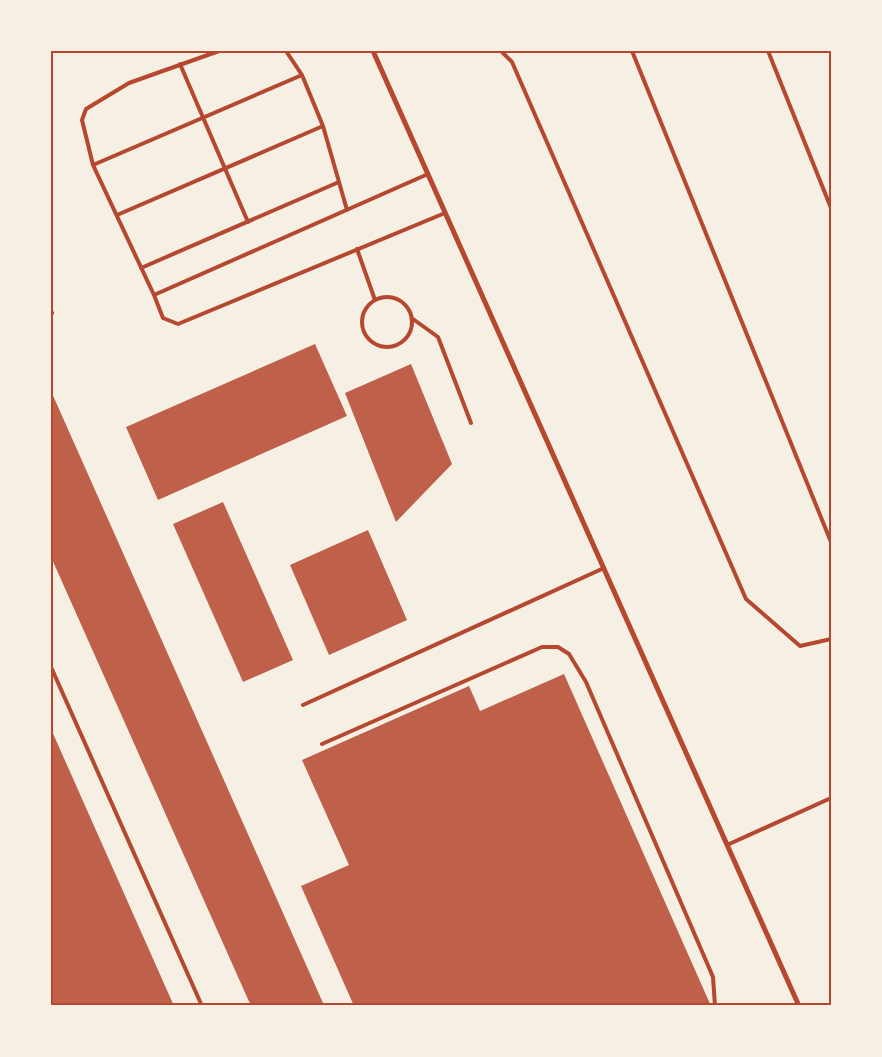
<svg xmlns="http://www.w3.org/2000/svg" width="882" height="1057" viewBox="0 0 882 1057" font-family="Cabin,sans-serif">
  <rect width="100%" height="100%" fill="#f6efe4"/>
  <!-- building -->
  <path fill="#bf614a" d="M315,344L347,416L158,500L126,427Z
    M411,364L452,464L396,522L345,393Z
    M51,391L323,1003L316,1006H251L51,557Z
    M223,502L293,660L243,682L173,524Z
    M368,530L407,620L329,655L290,565Z
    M564,674L711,1006H354L301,886L349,865L302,760L469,686L480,711Z
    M51,729L174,1006H51Z"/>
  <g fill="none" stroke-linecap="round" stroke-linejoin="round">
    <!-- service -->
    <path stroke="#b5482f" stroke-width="4" d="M219,51L129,83L86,109L82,120L93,165L154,295L163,318L178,324L445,213
      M286,51L302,75L323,126L347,210
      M501,51L512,62L746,599L800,646L831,639
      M632,51L831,542
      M768,51L831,208
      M180,64L248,222
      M93,165L302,75
      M117,215L323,126
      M357,249L375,300
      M141,268L339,182
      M154,295L428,174
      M362 322a25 25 0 1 1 50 0a25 25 0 1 1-50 0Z
      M51,311L52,313
      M413,319L438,337L471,423
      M51,667L202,1006
      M303,705L604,568
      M322,744L542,647H558L569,654L586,682L713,977L715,1006
      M727,845L831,798"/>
    <!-- minor -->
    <path stroke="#b5482f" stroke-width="5" d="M373,51L799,1006"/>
  </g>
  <!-- border -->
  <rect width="882" height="1057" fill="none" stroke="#f6efe4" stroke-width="105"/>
  <rect x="52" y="52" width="778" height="952" fill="none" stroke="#b5482f" stroke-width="2"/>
</svg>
